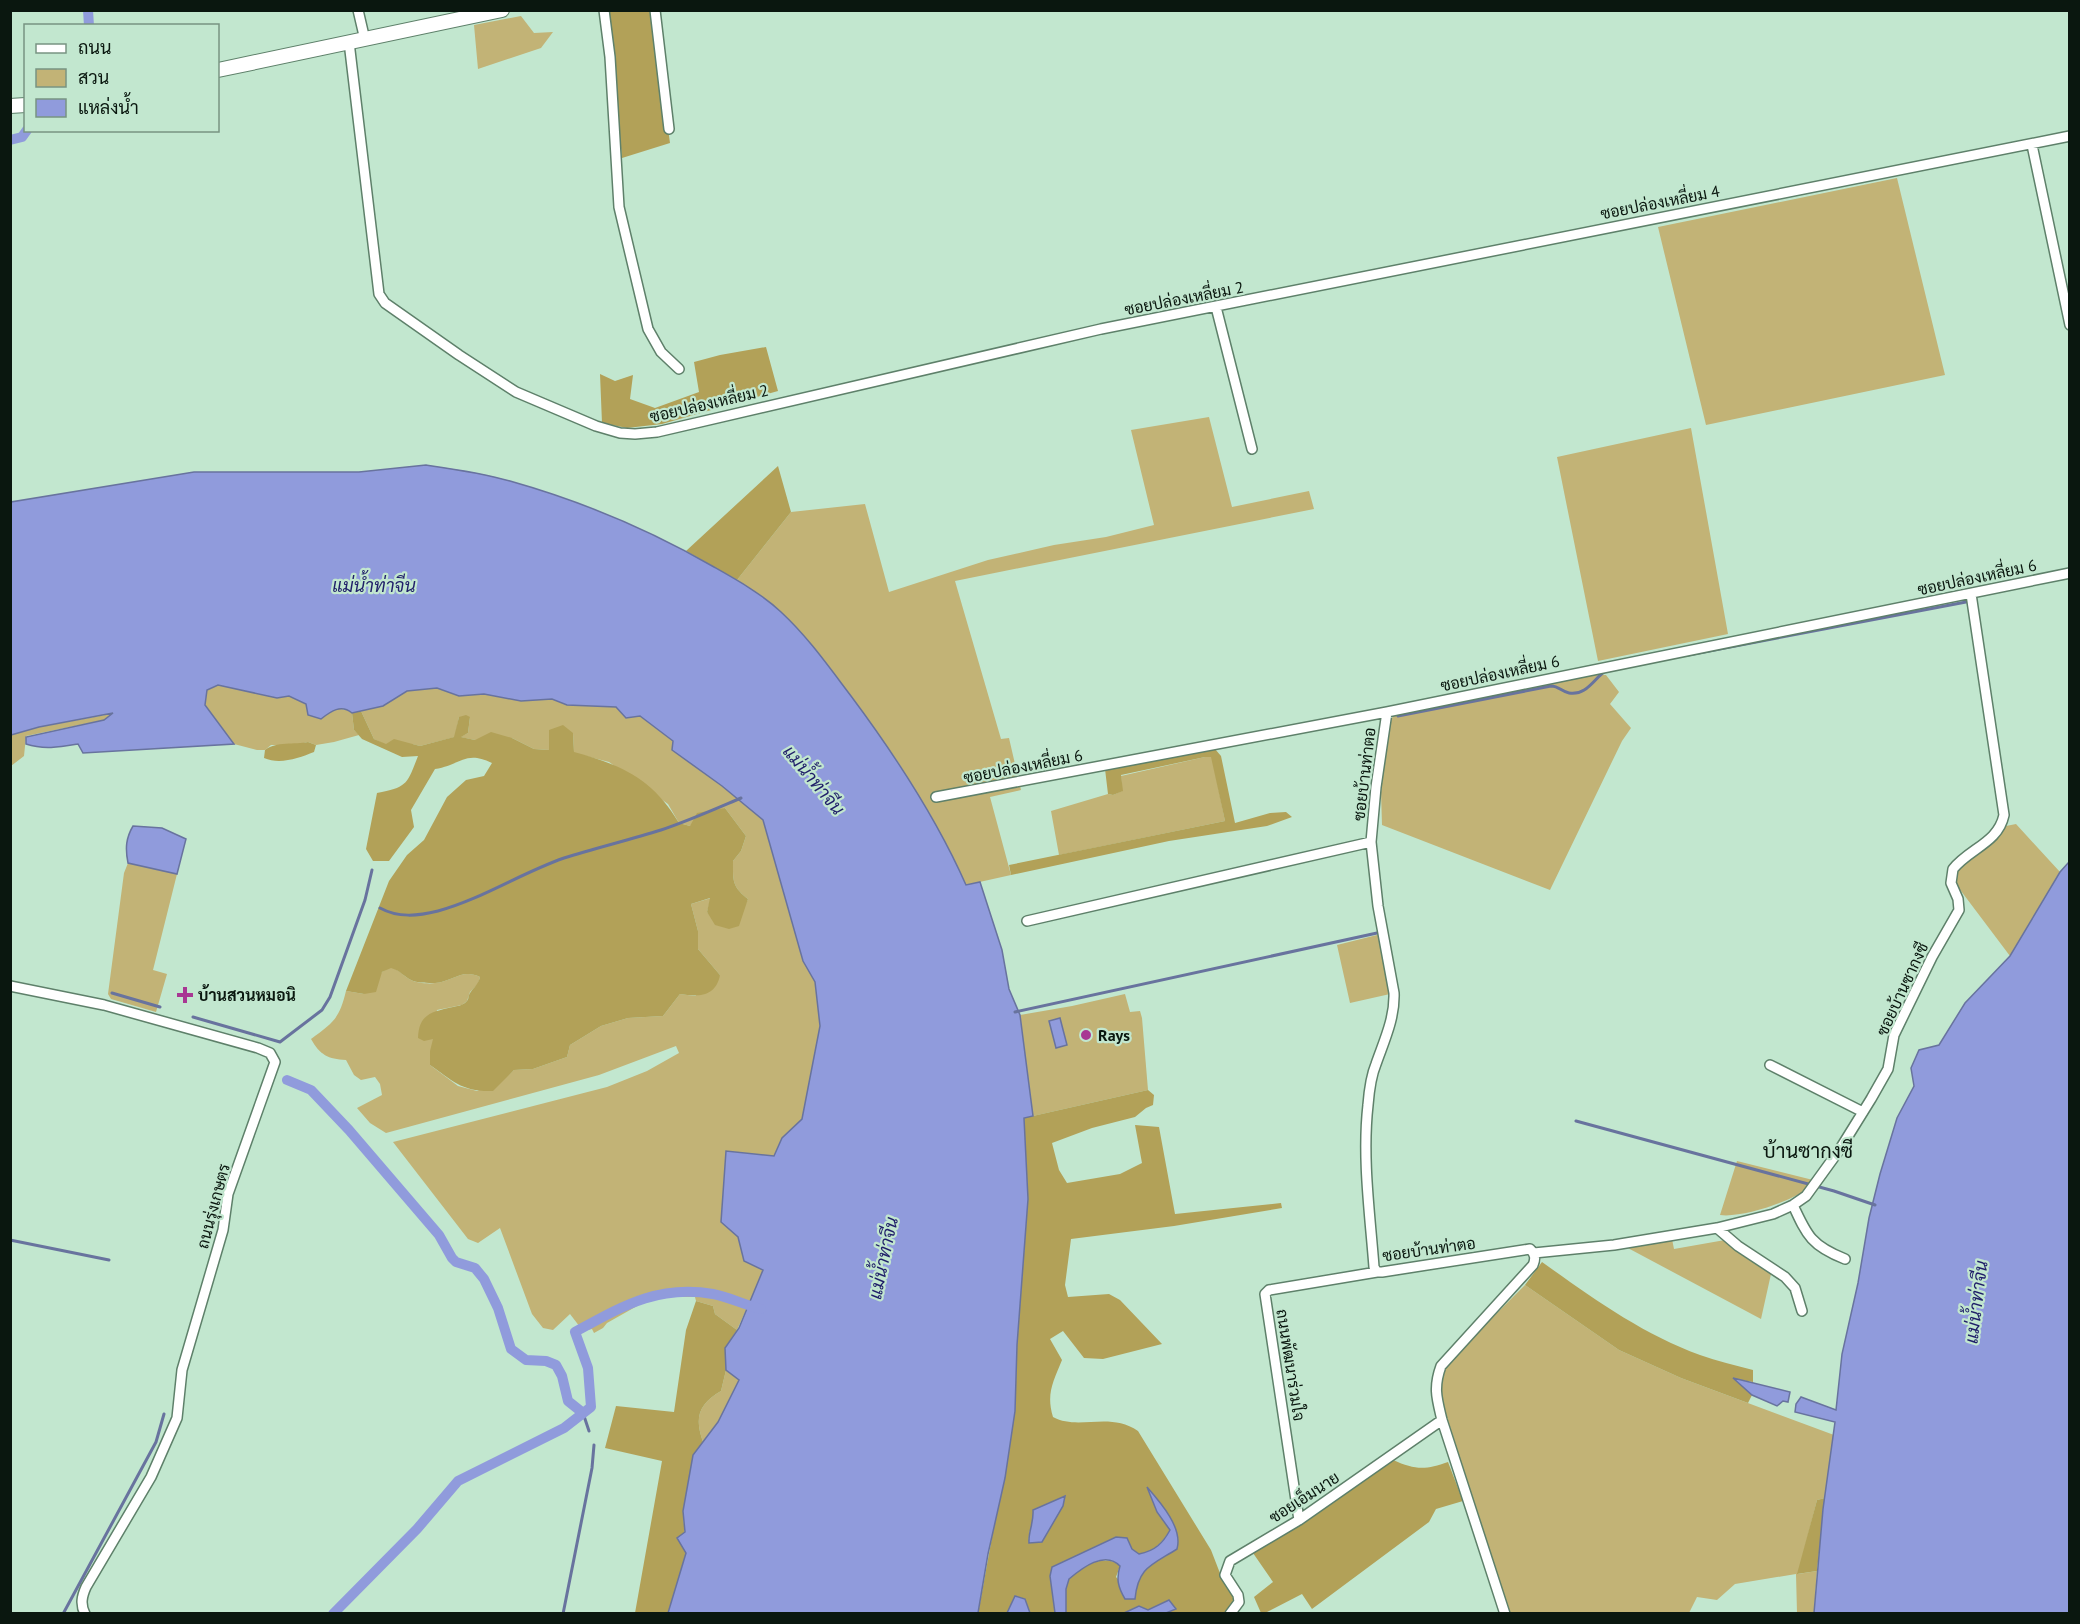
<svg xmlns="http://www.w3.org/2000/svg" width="2080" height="1624" viewBox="0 0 2080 1624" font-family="'PT Sans',Sarabun,sans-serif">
  <rect width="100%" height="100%" fill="#c2e7cf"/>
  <!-- green -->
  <path fill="#c2b376" d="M521,16L534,33L553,32L541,48L478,69L474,25Z
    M1897,178L1945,375L1706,425L1658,227Z
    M1209,417L1232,507L1309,491L1314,509L955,581L1001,739L1009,738L1021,790L990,797L1011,875L966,885L930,814L898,762L827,664L806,639L737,580L791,512L865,504L889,592L988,560L1054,545L1106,537L1154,525L1131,430Z
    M1691,428L1728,634L1598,661L1557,457Z
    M1589,674L1606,675L1619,692L1610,704L1631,728L1622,741L1550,890L1382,825L1381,792L1389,726L1393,716L1401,711Z
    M218,685L277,698L289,696L307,704L347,710L352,713L354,730L359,735L334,742L316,745L308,742L295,745H271L265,750H257L234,744L205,705L207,690Z
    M437,688L459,696L484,694L521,701L552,699L567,705L617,707L626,718L640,716L673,741L763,820L803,961L815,982L820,1026L802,1120L782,1138L774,1156L726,1151L721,1222L738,1237L744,1261L764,1270L737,1330L715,1314L713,1306L696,1301L695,1297H665L646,1301L607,1323L603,1328L594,1333L592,1329L583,1331L570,1314L553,1330L543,1328L532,1314L500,1228L478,1243L468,1239L393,1142L607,1087L647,1071L679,1053L676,1046L599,1075L386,1133L370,1123L357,1108L382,1095L380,1084L375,1077L361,1080L354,1075L346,1060C328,1059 320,1055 311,1039C334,1022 339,1019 346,991L364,994L382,972L391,967C401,971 403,976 411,980C416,983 429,984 435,983C452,982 462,968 480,977L478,984L470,992L467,1001L462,1005L437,1010L430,1065L458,1086L477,1091L504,1079L514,1070L533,1069L567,1057L570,1045L601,1026L628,1018L663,1016L680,994L695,996L720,975L698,949V931L691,904L711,898L707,912L711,917L743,910L748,899C732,886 733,881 733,861L741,851L746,836L725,808L690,826L679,823L668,804L609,762L574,753L573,733L549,750L534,749L512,738L475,740L460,737L468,733L470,717H459L455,737L420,746L412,744L386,745L374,739L361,711L383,706L407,691Z
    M116,713L104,720L26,736L24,756L11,766V735L39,727Z
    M1205,757H1212L1225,821L1059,855L1051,811L1108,794L1113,795L1122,791L1121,776Z
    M2016,824L2060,872L2010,956L1955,883L1953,874L2000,835L2006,826Z
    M128,863L177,874L153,970L167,974L156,1012L111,999L108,994L124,873Z
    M1381,934L1390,994L1350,1003L1337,945Z
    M1125,994L1130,1012L1140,1011L1142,1018L1148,1090L1033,1116L1020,1015L1072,1006Z
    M1737,1161L1813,1180C1810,1184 1808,1188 1804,1191C1786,1203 1741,1218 1720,1215Z
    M1672,1239L1674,1249L1725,1240L1765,1267L1771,1274L1761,1319L1626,1247Z
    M1525,1285L1619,1350L1681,1378L1834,1435L1825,1498L1817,1500L1798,1574L1817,1571L1814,1613H1797L1796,1574L1735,1584L1717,1600L1697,1597L1689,1613H1509L1438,1389L1441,1372L1451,1359Z
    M726,1370L739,1380L718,1422L703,1442C694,1417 699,1404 721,1391Z"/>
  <!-- forest -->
  <path fill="#b2a158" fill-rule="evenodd" d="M608,11H652L670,143L622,158Z
    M766,347L778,391L662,424L627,428L602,423L600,374L615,381L633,375L630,399L655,408L699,392L694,362L720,355Z
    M778,466L791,512L737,580L686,551Z
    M361,711L374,739L386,744L394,739L420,746L454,737L459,717L466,715L470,717L468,733L461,737L475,740L491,732L512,738L534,749L549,750V730L563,725L573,733L574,752C622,765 653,779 679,823L690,826L697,813L725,808L746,836L741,851L733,861C733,881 732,886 748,899L739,926L729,929L715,925L707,912L710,898L691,904L698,931V949L720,975C716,997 698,997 680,994L663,1016L628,1018L601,1026L570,1045L567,1057L533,1069L514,1070L493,1091C462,1092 453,1081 430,1065V1051L433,1039L424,1041L418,1038C419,1014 431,1012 453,1007C457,1006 462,1006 466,1002C470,998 467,998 470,993C474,987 478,985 480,977C462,968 452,982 435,983C429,983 416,983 411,980C403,976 401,971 391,968L382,972L376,992L364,994L346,991L389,881L407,855L424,840L447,797L466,780L484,776L492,763C465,750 461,765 435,769L411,810L414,827L389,861H373L366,849L377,793C408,787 407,784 418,756L402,757L362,739L354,730L352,713Z
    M308,742L316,745L314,752C299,758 280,765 264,758L265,750C276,741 295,745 308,742Z
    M1215,749L1221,756L1235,823L1270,813L1286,812L1292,817L1267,826L1169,841L1011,875L1009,865L1225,821L1211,757H1205L1121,775L1123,791L1113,795L1108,794L1105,769Z
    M1148,1090L1154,1095L1153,1105L1146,1108L1135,1117L1092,1128L1052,1143L1059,1170L1067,1183L1120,1174L1142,1163L1135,1125L1159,1127L1175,1214L1281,1203L1282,1208L1174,1226L1071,1239L1065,1285L1068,1297L1109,1294L1120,1300L1162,1344L1103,1359L1084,1358L1063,1331L1050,1339L1062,1360C1053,1382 1046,1394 1053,1417C1079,1431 1109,1411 1138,1431L1211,1550L1223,1581L1244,1602L1228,1613H1166L1176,1609L1169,1600L1148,1610L1139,1606L1124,1613H1066C1066,1604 1063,1588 1068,1579C1077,1566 1107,1553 1120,1566L1116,1577L1135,1598C1138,1568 1152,1564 1177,1549L1178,1543L1148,1489L1157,1512L1170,1530C1162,1543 1155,1551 1139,1554L1132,1549L1050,1576L1055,1613H1030L1025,1599L1015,1596L1007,1613L978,1614L1015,1411L1017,1345L1028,1199L1024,1118ZM1065,1497L1042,1542L1029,1543C1026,1521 1048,1504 1065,1497Z
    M1542,1262C1591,1297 1642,1334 1700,1355C1717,1361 1735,1365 1753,1370V1382L1734,1379L1752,1395L1748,1403L1681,1378L1619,1350L1525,1285Z
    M696,1301L713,1306L715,1314L737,1330L725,1348L726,1370L721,1391C699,1404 694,1417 703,1442L693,1456L683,1511L686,1553L668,1613H635L662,1461L605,1448L616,1406L674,1412L686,1330Z
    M1393,1460C1415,1470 1426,1470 1448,1462L1463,1501L1436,1509L1429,1522L1312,1609L1302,1594L1265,1613H1261L1254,1597L1273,1582L1253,1553Z
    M1825,1498L1817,1571L1797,1574L1817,1500Z"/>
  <!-- water -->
  <path fill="#909bdc" stroke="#68739e" stroke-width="1.5" d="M426,465C454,469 483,473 510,481C581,501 650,530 714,567C737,580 762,594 781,612C808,637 829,667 851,696C895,755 936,817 966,885L980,882L1002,950L1009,989L1020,1015L1033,1116L1024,1118L1028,1199L1017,1345L1015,1411L1005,1478L988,1554L978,1613H668L686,1553L677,1538L685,1532L683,1511L693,1455L718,1422L739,1380L726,1370L725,1348L739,1328L763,1270L744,1261L738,1237L721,1222L726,1151L774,1156L782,1138L802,1119L820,1026L815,982L803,961L763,820L722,786L672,750L673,741L640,716L626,718L616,707L567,705L552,699L521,701L484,694L459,696L437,688L407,691L383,706L352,713C341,704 331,711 321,719L308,715L306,704L289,696L277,698L218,685L207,690L205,705L234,744L83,753L78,744C60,747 44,750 26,744V737L104,720L113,713L39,727L11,735V502L194,472H359Z
    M133,826L162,828L186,839L177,874L128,863C125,848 126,838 133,826Z
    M2069,862V1613H1814L1823,1509L1835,1422L1795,1412L1796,1404L1801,1397L1836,1410L1842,1354L1858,1283L1869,1218L1880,1174L1897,1118L1914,1086L1911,1068L1919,1050L1939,1045L1965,1003L2010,956L2060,872Z
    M1060,1018L1067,1045L1056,1048L1049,1021Z
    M1733,1378L1790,1392L1788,1402L1783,1401L1777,1406L1752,1395Z
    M1147,1487C1161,1503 1183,1528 1177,1549C1152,1565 1138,1567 1135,1599H1125C1118,1587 1116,1579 1120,1566C1105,1550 1082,1568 1069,1579L1066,1589V1613H1055L1050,1576L1052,1567L1116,1537L1127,1538L1132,1549L1139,1554C1155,1551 1163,1543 1170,1530L1157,1512Z
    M1065,1496L1063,1506L1042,1542L1029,1543C1028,1532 1034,1523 1033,1510Z
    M1015,1596L1025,1599L1030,1613H1007Z
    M1169,1600L1176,1609L1166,1613H1124L1139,1606L1148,1610Z"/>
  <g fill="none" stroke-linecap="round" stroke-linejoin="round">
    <!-- stream -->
    <path stroke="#68739e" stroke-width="3" d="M1688,655L1966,602
      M1398,716L1551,686C1559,686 1562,692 1569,693C1586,696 1594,679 1604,672
      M380,908C398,918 418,916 438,911C482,899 521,873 564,858C596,848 629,840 661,830C688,821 715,809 741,798
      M112,993L160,1007
      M1015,1012L1377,933
      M193,1017L280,1042L322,1010L330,997L365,900L372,870
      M1576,1121L1834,1191L1875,1205
      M10,1240L109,1260
      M583,1413L589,1431
      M63,1614L156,1442L164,1414
      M563,1614L592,1468L594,1445"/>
    <!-- canal -->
    <path stroke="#909bdc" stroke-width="10" d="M88,10L89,26
      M10,140L22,137L27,130
      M287,1080L311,1090L349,1130L439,1235L452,1258L456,1262L475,1268L484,1279L498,1308L511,1349L526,1360L546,1361L556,1365L562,1376L568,1401L583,1413
      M333,1614L417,1529L458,1481L564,1428L591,1407L588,1368L575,1332C621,1307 658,1284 713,1294C729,1297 745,1305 761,1309"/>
    <!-- street casing -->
    <g stroke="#5e806a" stroke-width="12">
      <path id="street" d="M358,10L365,40
        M604,10L610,57L619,207L648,329L661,352L679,369
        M655,10L669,129
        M349,42L379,294L385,303L459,355L516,392L596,426L620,433L635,434L657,432L1101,329L2070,136
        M2032,145L2070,325
        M1216,307L1252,449
        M1387,712L1376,787L1371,842L1378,906L1394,993C1395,1018 1384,1041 1376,1064C1371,1076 1369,1092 1368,1105C1362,1158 1370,1214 1374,1267L1377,1272H1382L1530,1249C1535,1254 1536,1258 1533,1265L1441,1366C1433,1388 1437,1399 1442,1420L1505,1614
        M936,797L1387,712L2070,573
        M1027,921L1371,842
        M10,986L104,1005L258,1048L270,1053L275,1062L228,1194L223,1230L182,1370L177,1418L151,1477L86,1587C82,1596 80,1604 85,1614
        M1770,1065L1863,1112
        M1793,1205C1807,1236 1812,1246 1845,1259
        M1717,1228L1738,1246L1785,1277L1795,1288L1802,1311
        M1534,1253L1614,1245L1717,1228L1773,1214L1793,1205L1806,1196L1840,1149L1871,1099L1888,1069L1894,1035L1932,957L1959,910L1958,899L1951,883L1953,869C1970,848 1998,843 2004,815L1971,594
        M1299,1520L1265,1294L1269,1290L1377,1272
        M1230,1614L1239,1602L1238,1595L1225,1575L1230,1561L1299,1520L1442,1420"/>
    </g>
    <!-- secondary casing -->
    <g stroke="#5e806a" stroke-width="16">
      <path id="secondary" d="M218,70L502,10
        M10,106L26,105"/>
    </g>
    <!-- street -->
    <use href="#street" stroke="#fff" stroke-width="9"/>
    <!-- secondary -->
    <use href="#secondary" stroke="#fff" stroke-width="14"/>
  </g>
  <!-- markers -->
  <g fill="#a83793" stroke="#c2e7cf" stroke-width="2">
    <path d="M182 986h6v6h6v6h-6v6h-6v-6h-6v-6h6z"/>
    <circle cx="1086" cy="1035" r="6"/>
  </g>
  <g text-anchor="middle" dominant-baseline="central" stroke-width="4.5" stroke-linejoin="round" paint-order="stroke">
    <!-- street labels -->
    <g font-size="16" fill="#0a170f" stroke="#c2e7cf">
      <text transform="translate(1660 202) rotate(-11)">ซอยปล่องเหลี่ยม 4</text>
      <text transform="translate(1184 298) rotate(-11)">ซอยปล่องเหลี่ยม 2</text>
      <text transform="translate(709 403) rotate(-13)">ซอยปล่องเหลี่ยม 2</text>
      <text transform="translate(1977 577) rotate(-12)">ซอยปล่องเหลี่ยม 6</text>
      <text transform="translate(1500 673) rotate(-12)">ซอยปล่องเหลี่ยม 6</text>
      <text transform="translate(1023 766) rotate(-11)">ซอยปล่องเหลี่ยม 6</text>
      <text transform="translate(1364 774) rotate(-83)">ซอยบ้านท่าตอ</text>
      <text transform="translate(1902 989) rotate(-65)">ซอยบ้านซากงซี</text>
      <text transform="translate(213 1206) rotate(-75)">ถนนรุ่งเกษตร</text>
      <text transform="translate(1429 1249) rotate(-8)">ซอยบ้านท่าตอ</text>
      <text transform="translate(1291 1365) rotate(81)">ถนนพัฒนาร่วมใจ</text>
      <text transform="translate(1304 1497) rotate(-33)">ซอยเอ็มนาย</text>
    </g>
    <!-- poi labels -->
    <g font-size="16" font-weight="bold" fill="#0a170f" stroke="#c2e7cf" text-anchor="start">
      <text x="198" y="995">บ้านสวนหมอนิ</text>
      <text x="1098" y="1035">Rays</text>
    </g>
    <!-- water labels -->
    <g font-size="18" font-style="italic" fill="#1f1e69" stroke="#c2e7cf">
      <text x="374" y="585">แม่น้ำท่าจีน</text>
      <text transform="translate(814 780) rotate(50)">แม่น้ำท่าจีน</text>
      <text transform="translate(883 1258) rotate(-78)">แม่น้ำท่าจีน</text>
      <text transform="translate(1976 1302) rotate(-83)">แม่น้ำท่าจีน</text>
    </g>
    <!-- quarter labels -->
    <g font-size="20" fill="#0a170f" stroke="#c2e7cf">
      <text x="1808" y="1151">บ้านซากงซี</text>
    </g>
  </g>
  <!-- border -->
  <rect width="2080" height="1624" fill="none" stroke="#0a170f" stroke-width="24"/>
  <!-- legend -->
  <rect x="24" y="24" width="195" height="108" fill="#c2e7cf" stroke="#789482" stroke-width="1.5"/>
  <rect x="36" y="44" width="30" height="9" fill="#ffffff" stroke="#789482" stroke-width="1.5"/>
  <text x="78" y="54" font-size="18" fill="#0a170f">ถนน</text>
  <rect x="36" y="69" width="30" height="18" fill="#c2b376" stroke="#789482" stroke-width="1.5"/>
  <text x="78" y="84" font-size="18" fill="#0a170f">สวน</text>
  <rect x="36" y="99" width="30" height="18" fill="#909bdc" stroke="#789482" stroke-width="1.5"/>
  <text x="78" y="114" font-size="18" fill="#0a170f">แหล่งน้ำ</text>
</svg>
